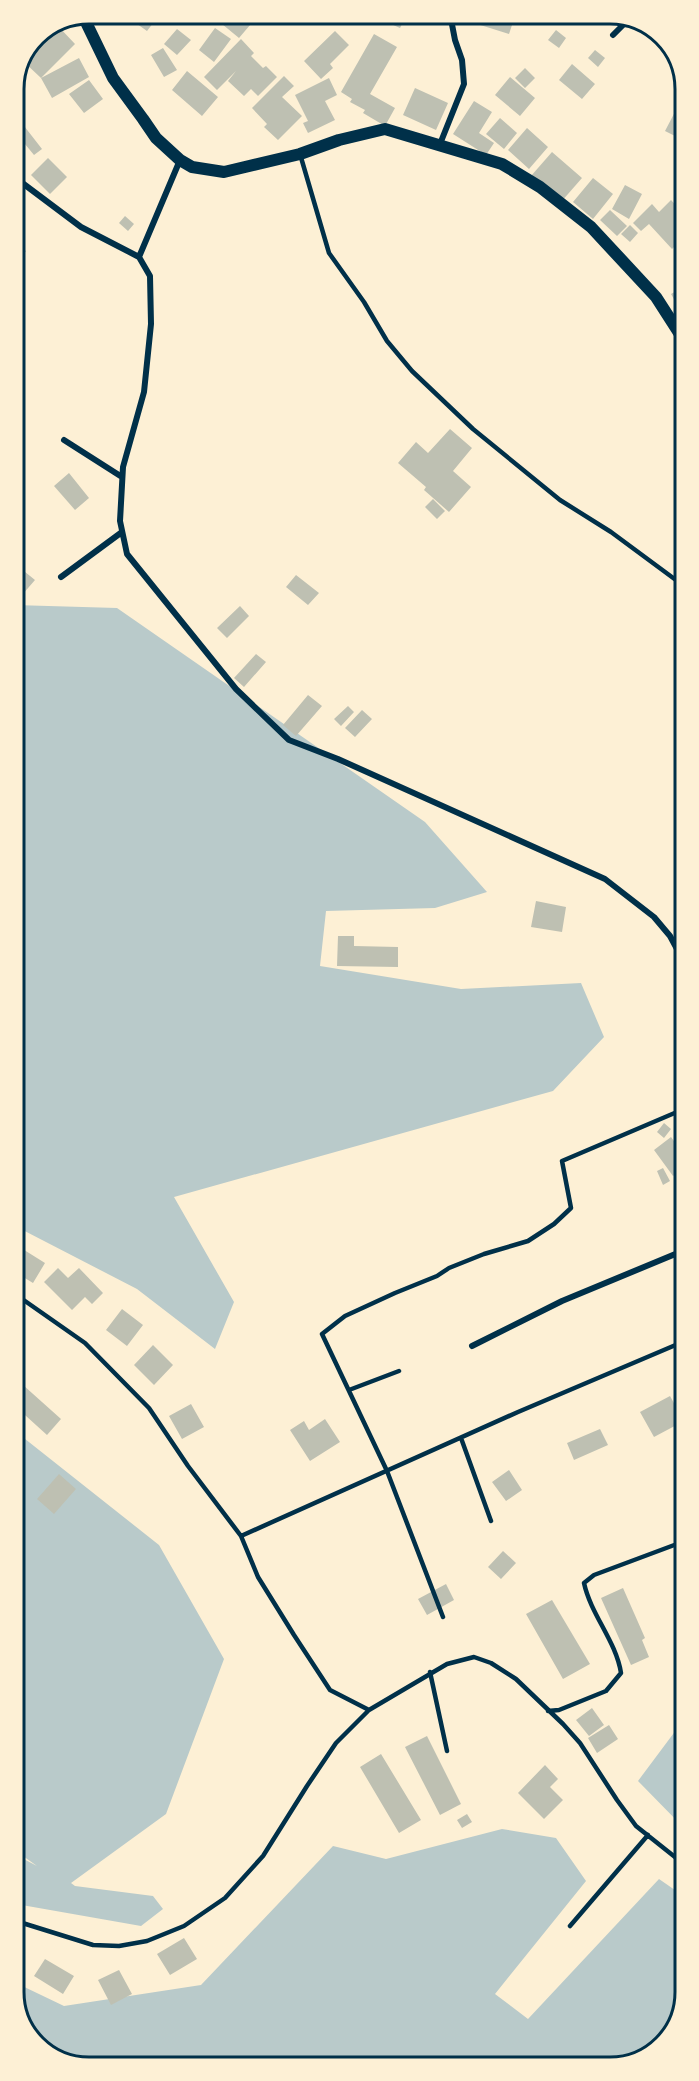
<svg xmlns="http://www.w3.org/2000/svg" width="699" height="2081" viewBox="0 0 699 2081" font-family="Cabin,sans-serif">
  <rect width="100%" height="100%" fill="#fdf0d5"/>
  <!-- green -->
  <path fill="#b9caca" d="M14,605L117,608L425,822L487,892L435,908L326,911L320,966L461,989L581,983L604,1037L553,1091L174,1197L234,1302L215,1349L137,1289L15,1226Z
    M15,1431L159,1545L224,1659L166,1814L71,1883L75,1886L153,1896L163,1909L141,1926L16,1904V1855L37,1866L16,1851Z
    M685,1718V1829L638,1781Z
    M502,1829L556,1838L586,1881L495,1994L528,2019L659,1879L685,1897V1992L670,2038L629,2065L84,2067L40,2049L16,2011V1983L64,2006L201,1985L333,1846L386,1859Z"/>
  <!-- building -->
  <path fill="#bec0b2" d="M123,14H160L147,31Z
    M204,14H220L214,24L202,17Z
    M230,14H252L256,18L239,38L222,24Z
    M395,14H407L400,28L391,24Z
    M477,14H507L515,16L509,34L474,23Z
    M58,26L75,44L41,78L24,62Z
    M53,28L28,53L36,35Z
    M215,28L231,39L214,62L199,50Z
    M177,29L191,40L177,55L164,44Z
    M556,30L566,38L559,48L548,40Z
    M335,31L349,45L330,64L333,68L321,79L304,61Z
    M374,34L397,47L370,94L395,108L385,126L363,113L365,110L350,102L352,99L341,92Z
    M241,39L254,53L251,56L263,68L266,66L277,77L258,96L251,89L244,96L228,81L236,71L217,90L204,77Z
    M163,48L177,70L164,77L151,55Z
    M595,50L605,58L598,67L588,58Z
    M79,58L89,77L52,98L41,78Z
    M572,64L595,84L582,99L559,80Z
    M525,68L535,78L525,88L515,78Z
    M187,71L218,97L202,116L172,90Z
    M284,76L294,86L282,97L302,116L278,140L264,127L267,124L252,108Z
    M510,77L535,98L520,116L495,95Z
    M329,78L337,95L325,101L335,120L308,133L303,123L308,121L295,95Z
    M89,80L103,99L84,113L69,94Z
    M415,88L448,103L436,130L403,115Z
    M474,101L492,112L479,133L494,143L486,155L453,134Z
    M677,108L683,111V140L665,131Z
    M14,113L42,149L34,155L20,138L14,143Z
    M500,118L517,133L504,149L486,134Z
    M527,128L548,147L529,169L508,150Z
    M552,152L582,178L561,202L531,176Z
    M48,158L67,177L50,194L31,175Z
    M593,178L613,194L593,219L573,202Z
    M625,185L642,194L629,219L612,209Z
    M671,200L683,213V238L672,249L649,224L641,231L633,223L652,204L659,212Z
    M610,210L627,226L617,236L600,220Z
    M125,216L134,224L128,231L119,223Z
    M630,225L638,233L630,242L621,234Z
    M14,243L26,251L14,268Z
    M683,287V315L671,294Z
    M450,429L472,448L453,471L471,487L449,512L424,490L426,487L398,463L416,442L428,453Z
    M69,473L89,498L75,510L54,486Z
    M433,499L445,511L437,519L425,507Z
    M14,563L35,580L22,595L14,588Z
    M296,575L319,593L308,605L286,587Z
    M240,606L249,616L227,638L217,628Z
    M256,654L266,662L244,687L234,678Z
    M308,695L322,706L296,736L283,725Z
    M348,706L354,712L341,726L334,719Z
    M362,710L372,719L355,737L345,728Z
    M536,901L566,907L562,932L531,927Z
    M338,936H354V946L398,947V967L337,966Z
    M664,1123L671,1129L664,1138L657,1132Z
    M671,1137L684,1155V1168L673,1176L654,1150Z
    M663,1168L670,1181L663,1185L657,1171Z
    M21,1248L45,1263L33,1283L15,1272V1257Z
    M58,1268L68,1278L79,1268L103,1293L92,1304L85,1297L72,1310L44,1282Z
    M122,1309L143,1325L127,1346L106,1330Z
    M153,1345L173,1365L154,1385L134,1365Z
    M23,1385L61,1419L47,1435L15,1406V1394Z
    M670,1396L684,1421L654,1437L640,1412Z
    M191,1404L204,1427L182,1439L169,1416Z
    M325,1419L340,1442L310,1461L290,1430L304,1421L309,1430Z
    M600,1429L608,1445L574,1460L567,1443Z
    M509,1470L522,1490L506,1501L492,1482Z
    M59,1474L76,1489L54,1514L37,1499Z
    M503,1551L516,1563L501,1579L488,1567Z
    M446,1584L454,1600L427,1615L418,1599Z
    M623,1588L645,1638L642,1640L649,1657L631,1665L601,1598Z
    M552,1600L590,1664L563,1679L526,1614Z
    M592,1708L604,1725L589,1736L576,1720Z
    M609,1725L618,1739L597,1753L588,1738Z
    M427,1736L461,1804L440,1815L405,1747Z
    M381,1754L421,1820L399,1833L360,1767Z
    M545,1765L558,1779L550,1787L563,1800L544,1819L518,1793Z
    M467,1814L472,1822L462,1828L457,1820Z
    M184,1938L197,1959L170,1975L157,1954Z
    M45,1959L74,1976L63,1994L34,1976Z
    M119,1970L132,1994L111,2005L98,1980Z"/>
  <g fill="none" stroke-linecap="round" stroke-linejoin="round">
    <!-- service -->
    <path stroke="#003049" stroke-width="4.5" d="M300,154L329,253L364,302L387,341L412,371L473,429L560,500L611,532L684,586
      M15,1294L85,1343L149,1408L188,1466L241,1536L258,1577L294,1635L330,1690L369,1710
      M349,1390L399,1371
      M461,1438L491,1521
      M241,1536L518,1412L685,1341
      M443,1617L387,1471L322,1334L345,1316L395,1293L437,1276L449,1268L484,1254L528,1241L554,1224L571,1208L562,1161L684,1109
      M430,1672L447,1751
      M548,1711L559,1710L606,1691L621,1673C616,1641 591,1615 584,1583L594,1575L685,1541
      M16,1921L93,1945L119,1946L147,1941L184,1926L225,1898L263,1856L307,1786L336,1743L369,1710L447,1664L474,1657L491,1663L516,1679L563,1724L580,1743L617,1800L636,1826L685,1865
      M570,1926L648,1835"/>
    <!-- minor -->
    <path stroke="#003049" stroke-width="6" d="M613,35L629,19
      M440,144L464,84L462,60L455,40L450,14
      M16,157L21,182L81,227L139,257L150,276L151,324L144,392L123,467L120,521L127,554L236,689L289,740L338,759L605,879L654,917L670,936L684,962
      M139,257L180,160
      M64,440L122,477
      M61,577L122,532
      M472,1346L562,1301L685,1250"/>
    <!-- secondary -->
    <path stroke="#003049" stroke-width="12" d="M83,16L113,78L143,119L156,138L180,160L192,167L224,172L300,154L339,140L385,129L502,164L540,187L591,227L656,297L683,339"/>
  </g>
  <!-- crop -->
  <path d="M0 0H699V2081H0ZM89 24H610A65 65 0 0 1 675 89V1992A65 65 0 0 1 610 2057H89A65 65 0 0 1 24 1992V89A65 65 0 0 1 89 24Z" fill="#fdf0d5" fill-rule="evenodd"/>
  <path fill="none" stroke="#003049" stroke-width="3" d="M89 24H610A65 65 0 0 1 675 89V1992A65 65 0 0 1 610 2057H89A65 65 0 0 1 24 1992V89A65 65 0 0 1 89 24Z"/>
</svg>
